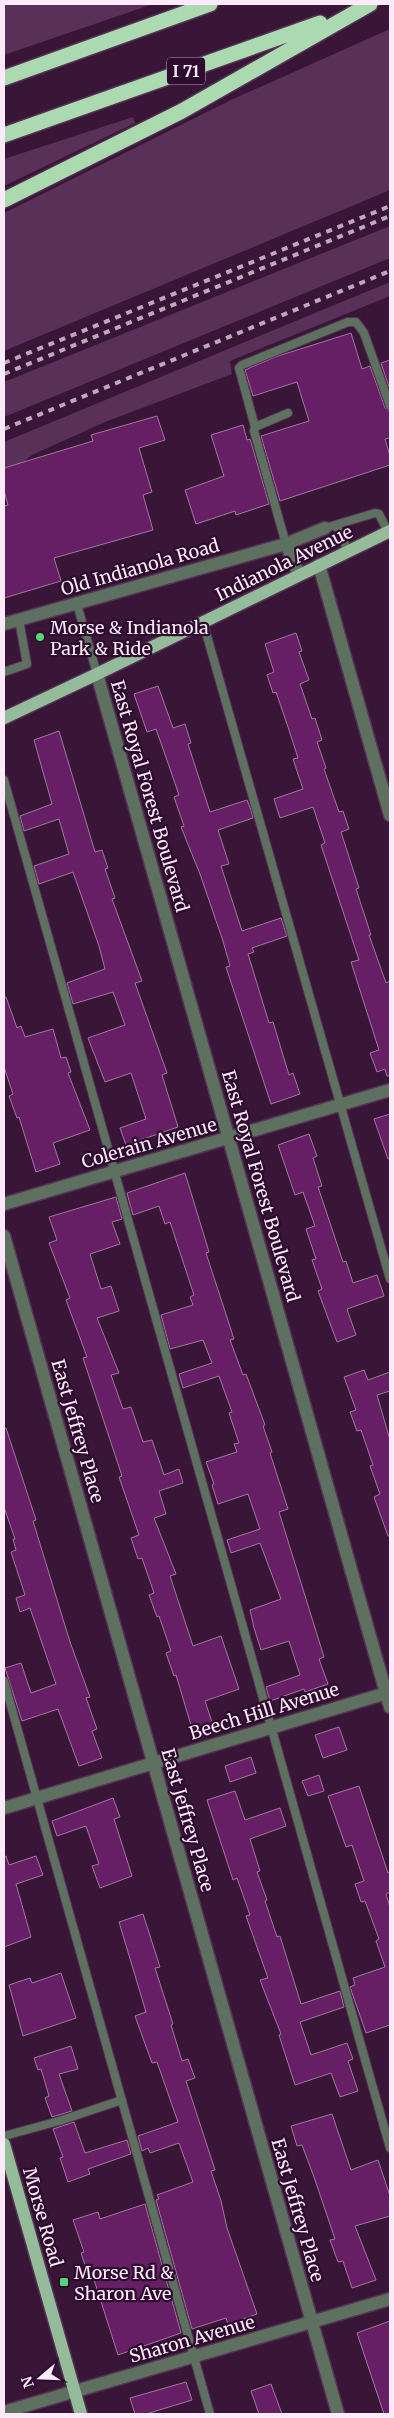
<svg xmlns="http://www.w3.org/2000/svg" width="394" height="2418" viewBox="0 0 394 2418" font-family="Merriweather,serif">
  <rect width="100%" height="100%" fill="#391638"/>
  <!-- green -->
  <path fill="#593057" d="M4,4H153L4,55Z
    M390,29V190L4,351V213L233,99Z
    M133,117L135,123L4,186V159Z
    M390,226V258L4,417V382Z
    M390,282V296L230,361L232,374L105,422L32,455L4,478V442Z"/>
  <!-- building -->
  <path fill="#661f65" stroke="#a1779e" d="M351,333L362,369L370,366L385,408L390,412V438L385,439L390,456V465L280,501L261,436L309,421L297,382L253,396L245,370L275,357Z
    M390,360V390L381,363Z
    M157,416L165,440L139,448L152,492L143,495L153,530L54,558L61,581L4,598V506L8,505L4,491V468L93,441L91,435Z
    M243,425L247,440L250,439L269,504L236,515L235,511L196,524L185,490L224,476L211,435Z
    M296,633L302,651L299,652L309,680L300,684L312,719L315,718L322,740L317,742L326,768L324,769L339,812L343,811L349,829L341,832L359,888L356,889L371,935H369L386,983L390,981V1076H387L385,1069L377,1072L370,1053L379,1050L351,962L359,960L321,845L325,843L313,807L280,818L274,799L303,789L293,759L298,758L288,727L276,692L273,693L267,675L274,672L265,644Z
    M158,686L173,728L185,724L191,743L188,744L210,812L247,800L251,810L253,818L218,830L229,864L221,866L242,931L281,918L287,936L252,948L254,952L248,954L269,1023L273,1022L289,1075L293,1073L300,1094L271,1104L226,967L230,966L223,941L200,874L181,827L184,826L174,797L179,795L169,766L156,729L147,732L134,694Z
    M59,731L95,852L102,850L108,868L105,869L115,898L112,899L142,981L135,983L167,1073L162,1075L178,1127L126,1145L120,1128L146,1119L131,1073L105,1082L88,1038L125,1025L113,992L73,1004L67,983L105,969L99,946L73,872L39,884L34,866L69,854L59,819L24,831L20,816L52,804L34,740Z
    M4,997H6L17,1028L21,1026L25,1037L53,1029L61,1058L66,1057L71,1072L68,1073L90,1130L53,1143L60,1164L36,1172L19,1117L17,1118L9,1096L13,1094L4,1067Z
    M390,1114V1159H388L374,1119Z
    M309,1134L317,1156L313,1158L322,1186L318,1187L343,1262L346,1261L353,1283L377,1275L384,1296L347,1309L356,1335L337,1342L318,1291L322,1289L312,1260L316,1259L306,1229L315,1226L303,1192L295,1195L278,1145Z
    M185,1173L209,1252L206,1253L234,1339L230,1340L243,1375L246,1374L265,1425L263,1426L272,1452L270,1453L288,1509L279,1512L324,1657L319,1659L328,1684L305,1692L304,1689L270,1701L266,1687L300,1675L289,1641L261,1650L254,1628L250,1610L281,1599L260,1543L231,1553L227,1540L260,1529L248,1494L218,1504L212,1485L214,1484L206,1462L237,1452L234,1444L239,1443L229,1413L232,1412L219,1376L183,1388L179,1374L212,1363L203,1340L170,1349L161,1315L193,1305L190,1297L194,1295L170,1222L165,1224L159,1206L133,1215L127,1193Z
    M116,1197L122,1219L112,1222L120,1244L90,1254L101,1289L111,1286L119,1311L97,1318L119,1373L111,1375L123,1409L131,1407L143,1442L152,1440L164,1475L179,1469L183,1483L159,1491L166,1514L154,1518L176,1574L170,1576L193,1646L221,1636L239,1689L205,1701L213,1725L193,1732L176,1675L174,1676L166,1653L171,1651L159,1616L157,1617L149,1595L154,1593L142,1558L138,1559L131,1538L139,1535L119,1477L122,1476L83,1358L87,1357L66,1300L70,1298L49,1243L57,1240L49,1217Z
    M364,1370L368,1380L390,1372V1391L377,1395L390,1440V1536H388L374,1497L380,1494L370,1466L373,1465L361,1430L357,1431L350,1412L356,1410L344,1377Z
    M6,1428L36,1520L33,1521L70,1642L90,1697L86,1698L97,1729L92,1731L102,1758L79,1766L58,1709L22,1721L5,1668L21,1663L31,1693L56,1684L30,1608L20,1612L16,1598L25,1595L11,1552L16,1550L13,1539H15L4,1507V1429Z
    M339,1727L347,1750L323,1758L315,1735Z
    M251,1757L256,1773L230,1782L225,1766Z
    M319,1775L324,1791L308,1796L302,1781Z
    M359,1786L388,1873L390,1872V1892L386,1894L390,1907V2025L366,2033L350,1987L355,1985L353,1978L385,1967L376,1941L379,1939L365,1901L361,1902L355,1884L364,1881L352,1845L346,1847L328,1796Z
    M235,1791L245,1820L280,1808L286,1826L250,1839L260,1871L257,1872L267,1900L265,1901L277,1937L280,1936L301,2004L340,1991L344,2007L300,2022L311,2055L347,2043L353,2059L348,2061L358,2091L340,2097L331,2073L295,2085L279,2035L281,2034L260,1980L268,1978L246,1916L250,1915L237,1878L233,1880L207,1800Z
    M113,1798L120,1817L114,1819L132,1876L100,1888L92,1866L99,1864L86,1826L57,1836L52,1821Z
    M6,1856L9,1865L36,1856L43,1875L16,1884L31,1937L4,1947V1857Z
    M143,1914L160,1967L155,1968L173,2024L171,2025L182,2061L188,2059L195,2078L186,2081L215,2170L211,2171L221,2201L227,2228L257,2314L228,2324L226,2318L192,2329L156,2200L159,2199L157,2195L193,2182L179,2143L150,2153L148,2148L142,2151L138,2136L178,2122L157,2062L152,2063L135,2016L146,2012L119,1922Z
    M61,1973L76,2018L23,2036L9,1985L30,1978L32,1983Z
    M71,2046L78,2069L59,2074L72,2111L52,2117L45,2098L49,2096L41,2069L38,2070L34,2058Z
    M332,2114L351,2170L378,2160L390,2196V2216L355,2226L376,2280L352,2288L343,2261L338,2262L330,2240L335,2239L314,2177L302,2145L297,2146L291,2126Z
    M74,2122L85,2153L127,2140L131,2154L88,2169L90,2174L68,2182L60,2158L63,2157L53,2129Z
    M145,2204L181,2333L118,2355L91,2270L87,2271L81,2253L84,2252L73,2220L98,2212L100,2219Z
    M390,2321V2414H384L357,2333Z
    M186,2382L192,2400L146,2414H135L130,2398Z
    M271,2384L282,2414H259L251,2391Z"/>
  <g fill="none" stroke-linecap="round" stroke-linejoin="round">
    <!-- service casing -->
    <g stroke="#543453" stroke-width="10">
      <path id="service" d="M255,427L239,368L242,365L348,322H356L364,333L390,406
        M336,525L348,551
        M325,528L375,513L379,514L388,532
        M286,544L254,431L255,427L288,413
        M77,604L97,674
        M203,622L390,1279
        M4,672L27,664L19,620
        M4,780L390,2148
        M4,1681L210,2414
        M4,2136L59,2121L122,2100"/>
    </g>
    <!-- minor casing -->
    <g stroke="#543453" stroke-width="15">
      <path id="minor" d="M286,544L325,528
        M319,565L390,815
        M4,624L286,544L299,574
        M97,674L390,1707
        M4,1204L390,1090
        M4,1236L338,2414
        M4,1808L390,1692
        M4,2412L390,2299"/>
    </g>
    <!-- primary casing -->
    <g stroke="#543453" stroke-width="15">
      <path id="primary" d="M4,718L97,674L390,531
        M4,2144L81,2414"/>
    </g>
    <!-- motorway casing -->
    <g stroke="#543453" stroke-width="18">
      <path id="motorway" d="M4,78L210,4
        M4,135L320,23
        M4,200L182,111L370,4"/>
    </g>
    <!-- service -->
    <use href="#service" stroke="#5e7160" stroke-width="8"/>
    <!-- minor -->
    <use href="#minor" stroke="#5e7160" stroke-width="12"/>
    <!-- primary -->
    <use href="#primary" stroke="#95bc9a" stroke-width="12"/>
    <!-- motorway -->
    <use href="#motorway" stroke="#abdab1" stroke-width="15"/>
    <!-- rail -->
    <path stroke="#bfa8be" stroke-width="4" stroke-dasharray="6 6" stroke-linecap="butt" d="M4,363L390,206
      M4,374L390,216
      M4,429L390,271"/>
  </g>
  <!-- markers -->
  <g fill="#52d673" stroke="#2e0c2d" stroke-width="2">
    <circle cx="40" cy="637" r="5"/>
    <rect x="59" y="2277" width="10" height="10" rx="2.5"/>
  </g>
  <g text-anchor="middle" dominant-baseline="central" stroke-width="4.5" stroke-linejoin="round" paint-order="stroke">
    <!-- shield labels -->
    <rect fill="#2e0c2d" stroke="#bea7bd" stroke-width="1" x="167" y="57.5" width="38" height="27" rx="4"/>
    <g font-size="16" font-weight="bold" fill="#fceafb">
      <text x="186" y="71">I 71</text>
    </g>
    <!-- street labels -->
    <g font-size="18" fill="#fceafb" stroke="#2e0c2d">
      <text transform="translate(284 563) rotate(-26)">Indianola Avenue</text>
      <text transform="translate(140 567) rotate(-16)">Old Indianola Road</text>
      <text transform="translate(150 796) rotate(74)">East Royal Forest Boulevard</text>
      <text transform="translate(149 1143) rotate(-16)">Colerain Avenue</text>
      <text transform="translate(261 1186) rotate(74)">East Royal Forest Boulevard</text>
      <text transform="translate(78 1431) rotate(74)">East Jeffrey Place</text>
      <text transform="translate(264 1711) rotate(-17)">Beech Hill Avenue</text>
      <text transform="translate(188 1820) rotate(74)">East Jeffrey Place</text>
      <text transform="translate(298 2210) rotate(74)">East Jeffrey Place</text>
      <text transform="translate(43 2217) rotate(74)">Morse Road</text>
      <text transform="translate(192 2339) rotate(-16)">Sharon Avenue</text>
    </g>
    <!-- poi labels -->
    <g font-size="18" fill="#fceafb" stroke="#2e0c2d" text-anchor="start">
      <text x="50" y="627">Morse &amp; Indianola<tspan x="50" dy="21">Park &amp; Ride</tspan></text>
      <text x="74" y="2272">Morse Rd &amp;<tspan x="74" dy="21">Sharon Ave</tspan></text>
    </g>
  </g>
  <!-- border -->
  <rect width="394" height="2418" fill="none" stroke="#fceafb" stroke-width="10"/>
  <!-- north arrow -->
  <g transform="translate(40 2378) rotate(251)" stroke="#2e0c2d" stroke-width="4" paint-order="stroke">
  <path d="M0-4L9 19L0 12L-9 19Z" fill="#fceafb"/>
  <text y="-8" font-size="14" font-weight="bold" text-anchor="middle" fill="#fceafb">N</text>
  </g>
</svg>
